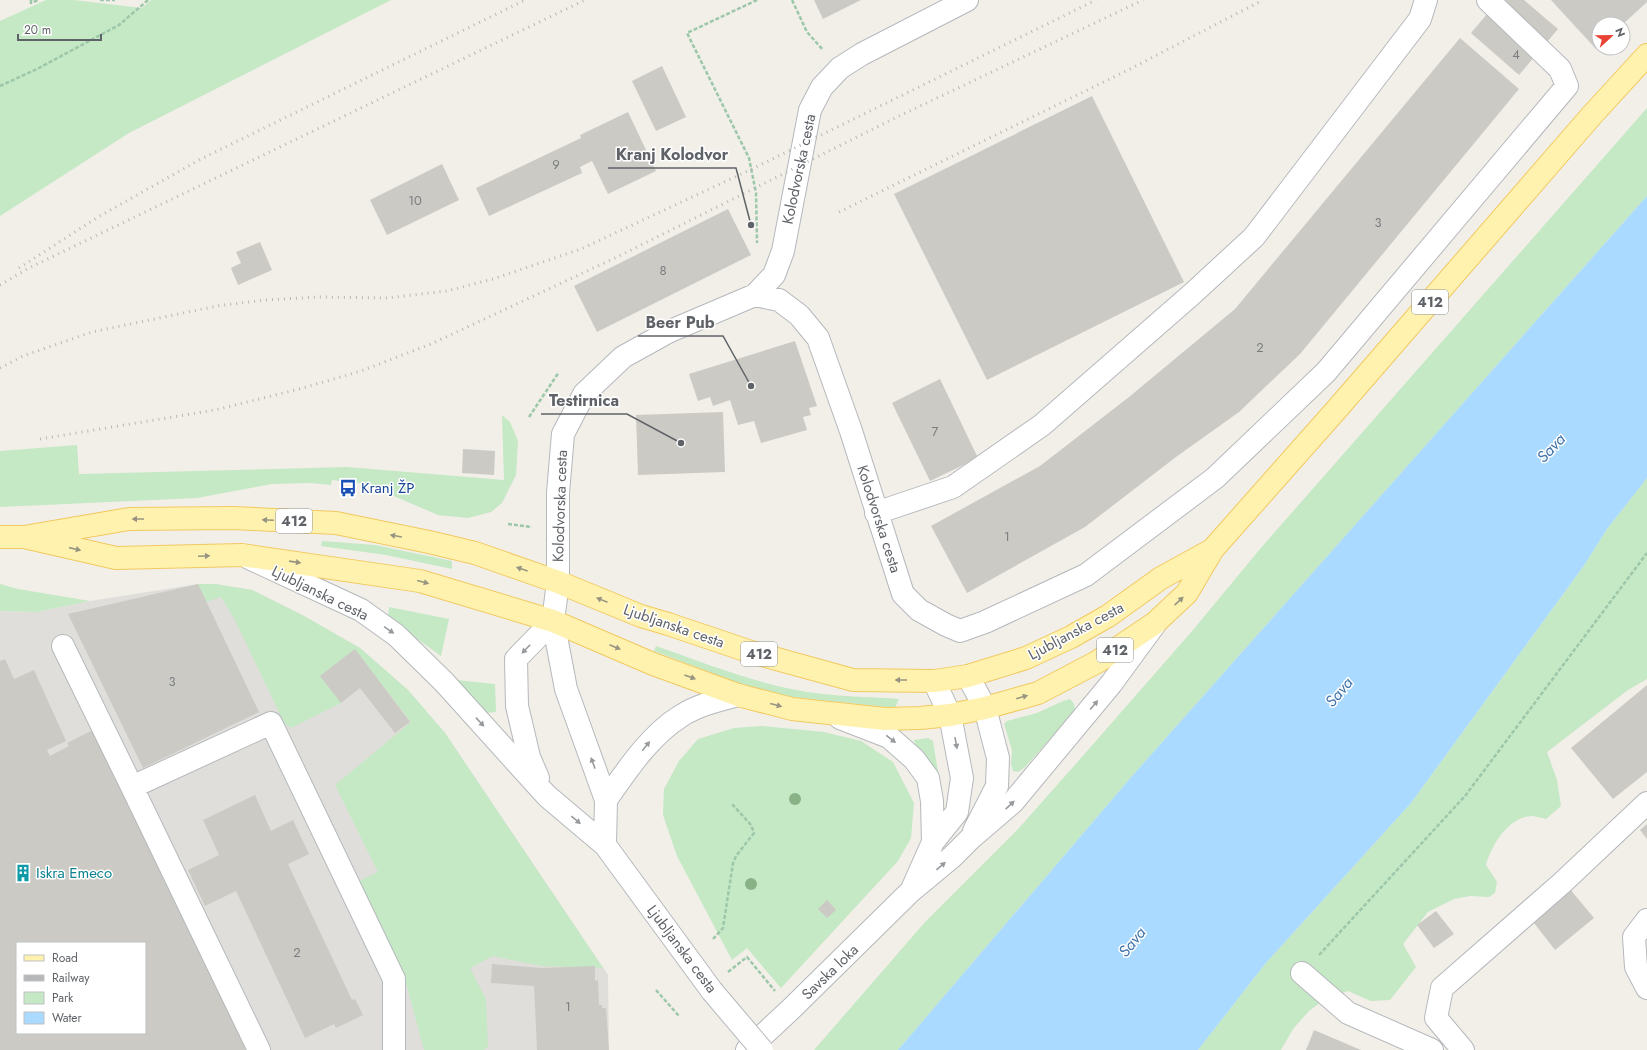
<svg xmlns="http://www.w3.org/2000/svg" width="1647" height="1050" viewBox="0 0 1647 1050" font-family="Jost,sans-serif">
  <rect width="100%" height="100%" fill="#f1efe8"/>
  <!-- industrial -->
  <path fill="#e0deda" fill-rule="evenodd" d="M198,584H215L252,590L304,616L360,648L408,690L445,733L608,975L609,1050H0V611L36,612L90,601ZM17,943H145V1033H17Z"/>
  <!-- green -->
  <path fill="#c5e8c5" d="M46,0H73L142,8L151,0H391L129,133L0,216V21Z
    M1647,108V196L1133,775L898,1050H814L926,921L1019,828L1081,758L1193,630L1260,549Z
    M502,415L510,422L518,441L516,475L502,503L491,512L468,518L438,515L382,491V486L332,480L331,485L311,483L272,484L197,498L0,507V451L77,445L79,474L347,467L504,480Z
    M1647,478V679L1628,690L1547,752L1557,780L1561,806L1546,819C1541,818 1535,816 1531,816C1508,817 1491,846 1486,865L1497,882L1495,893L1489,897L1470,896L1454,899L1428,912L1403,944L1416,967L1390,1000L1371,1001L1348,991L1328,997L1309,1011L1293,1029L1281,1050H1198L1265,964L1411,803L1585,564L1607,529Z
    M322,541L375,545L452,561V569L386,555L321,546Z
    M0,584L18,589L90,601L36,612L0,611Z
    M198,584H215L252,590L304,616L360,648L408,690L445,733L603,968L541,966L493,956L470,968L486,999L488,1047L484,1050H424L406,983L357,882L378,872L335,785L411,722L355,650L341,703L291,728L284,723L235,620L221,597L206,602Z
    M389,607L449,619L441,656L388,618Z
    M656,646C711,665 765,688 823,694C848,697 873,697 899,699L895,708L775,695L733,681L654,651Z
    M456,680L495,684L496,712L486,713Z
    M1070,699L1074,704L1075,711L1024,768L1018,772L1013,771L1011,764L1012,750L1004,724L1007,721L1037,713L1063,701Z
    M762,726L824,732L861,741L893,762L914,803L911,838L898,861L781,988L747,948L732,960L677,856L663,815L664,789L679,761L698,739L734,728Z
    M928,738L933,741L941,791L917,751L914,740Z"/>
  <!-- water -->
  <path fill="#aadaff" d="M1647,196V478L1607,529L1585,564L1411,803L1265,964L1198,1050H898L1133,775Z"/>
  <!-- building -->
  <path fill="#cccac5" fill-rule="evenodd" d="M814,0H861L823,19Z
    M1499,0H1524L1558,29L1519,75L1471,33Z
    M1551,0H1647V2L1623,24H1599V46L1596,49Z
    M1460,38L1519,89L1300,354L1239,412L1176,457L1085,527L967,593L931,526L1040,466L1129,397L1235,309Z
    M662,66L686,117L656,131L632,81Z
    M1092,96L1184,282L987,380L894,194Z
    M628,112L656,171L608,194L592,161L580,167L582,173L489,216L476,188L581,138L580,135Z
    M442,164L459,200L387,235L370,200Z
    M728,209L751,255L597,332L574,286Z
    M260,242L272,270L238,285L231,268L241,263L236,252Z
    M795,341L817,406L809,408L811,415L803,417L807,430L761,443L754,421L738,425L730,400L713,406L710,397L698,401L689,374Z
    M940,379L978,458L930,481L892,403Z
    M723,412L725,472L638,475L636,415Z
    M463,449L495,451L494,475L462,473Z
    M198,584L259,712L143,768L68,614Z
    M355,649L410,722L395,733L360,688L341,703L320,676Z
    M5,659L14,679L34,670L66,741L47,750L50,756L69,746L67,743L95,729L247,1050H0V661ZM17,943H145V1033H17Z
    M1647,685V772L1613,799L1571,748Z
    M255,795L271,831L293,820L309,854L288,864L352,1000L355,999L363,1015L336,1028L334,1024L305,1038L236,891L205,906L188,870L219,855L203,820Z
    M1647,824V839L1640,830Z
    M1569,888L1594,918L1555,950L1531,919Z
    M827,900L836,910L827,918L818,909Z
    M1436,911L1454,934L1434,948L1417,925Z
    M492,964L542,968L595,966V981L598,980L599,1005H602V1008H606L609,1050H537L534,986L491,983Z
    M1314,1030L1361,1050H1306Z"/>
  <g fill="none" stroke-linecap="round" stroke-linejoin="round">
    <!-- minor casing -->
    <g stroke="#b5b8bc" stroke-width="24">
      <path id="minor" d="M755,295L779,300L799,315L818,338L851,431L903,594L919,610L946,625L960,631L985,622L1086,575L1215,478L1326,372L1567,86L1560,69L1488,0
        M876,513L953,487L1042,425L1191,295L1254,237L1420,19L1426,0
        M249,558L361,610L396,635L444,682L547,796L605,845L712,991
        M63,646L132,787L271,723L394,979V1050
        M968,676L985,708L998,758L997,786L974,831
        M840,718L889,737L914,759L928,778L932,801L933,842L913,887
        M538,778L529,757L517,706L516,659L553,621
        M132,787L259,1050
        M606,800C627,770 650,735 681,716C698,705 719,700 738,695
        M933,842L957,812L962,778L950,715L934,681
        M605,845L606,800L566,689L553,621L558,582V493L563,434L584,394L623,357L668,332L755,295L774,275L783,251L810,110L822,87L840,68L862,54L967,0
        M1647,920L1634,937L1636,967L1647,988
        M1302,973L1348,1013L1432,1050
        M747,1050L790,1010L911,891L952,857L970,839L1013,802L1111,684L1155,624
        M1463,1050L1436,1018L1442,988L1562,883L1647,803"/>
    </g>
    <!-- major casing -->
    <g stroke="#f2c960" stroke-width="24">
      <path id="major" d="M0,537H24L129,519L233,518L336,523L429,542L475,553L558,582L641,616L668,624L751,652L853,680L934,681L968,676L1026,658L1071,637L1108,616L1161,578L1212,550
        M24,537L116,558L242,555L420,581L553,621L653,664L738,695L792,709L885,719L920,718L950,715L985,708L1038,693L1097,662L1155,623L1187,593L1213,549L1337,409L1592,115L1647,55"/>
    </g>
    <!-- path -->
    <path stroke="#9cc7a9" stroke-width="2.5" stroke-dasharray="4 2" stroke-linecap="butt" d="M31,0V3L38,0
      M100,0H115
      M757,0L687,33L749,158L756,193L757,243
      M792,0L807,32L823,50
      M0,86L37,69L119,25L148,0
      M529,417L559,372
      M508,524L532,527
      M713,939L723,928L733,863L736,856L754,833L751,825L732,804
      M1319,955L1465,796L1647,553
      M728,972L747,957L775,991
      M656,990L679,1016"/>
    <!-- minor -->
    <use href="#minor" stroke="#fff" stroke-width="22"/>
    <!-- major -->
    <use href="#major" stroke="#fff2af" stroke-width="22"/>
    <!-- rail -->
    <path stroke="#b6b7b8" stroke-width="3" stroke-dasharray="1 5" stroke-linecap="butt" d="M839,212L1130,69L1263,0
      M19,268L98,217L201,159L525,0
      M0,285L29,268L585,0
      M0,368L23,356L92,332L217,306L265,300L319,297L387,298L447,291L493,279L581,249L752,169L1096,0
      M40,439L215,410L303,388L361,371L431,344L617,257L895,118L1143,0"/>
    <!-- minor-bridge casing -->
    <g stroke="#b5b8bc" stroke-width="24" stroke-linecap="butt">
      <path id="minor-bridge" d="M712,991L762,1050"/>
    </g>
    <!-- minor-bridge -->
    <use href="#minor-bridge" stroke="#fff" stroke-width="22"/>
  </g>
  <!-- trees -->
  <g fill="#89b387">
    <circle cx="795" cy="799" r="6"/>
    <circle cx="751" cy="884" r="6"/>
  </g>
  <!-- one-way arrows -->
  <defs><path id="oneway-solid" d="M-6-.8H1V-3.2L6.5 0L1 3.2V.8H-6Z"/></defs>
  <g fill="#979581">
    <use href="#oneway-solid" transform="translate(138 519) rotate(180)"/>
    <use href="#oneway-solid" transform="translate(268 520) rotate(-177)"/>
    <use href="#oneway-solid" transform="translate(396 536) rotate(-170)"/>
    <use href="#oneway-solid" transform="translate(75 549) rotate(13)"/>
    <use href="#oneway-solid" transform="translate(204 556) rotate(-2)"/>
    <use href="#oneway-solid" transform="translate(295 562) rotate(8)"/>
    <use href="#oneway-solid" transform="translate(522 569) rotate(-161)"/>
    <use href="#oneway-solid" transform="translate(423 582) rotate(15)"/>
    <use href="#oneway-solid" transform="translate(602 600) rotate(-158)"/>
    <use href="#oneway-solid" transform="translate(1179 601) rotate(-43)"/>
    <use href="#oneway-solid" transform="translate(615 647) rotate(23)"/>
    <use href="#oneway-solid" transform="translate(690 677) rotate(20)"/>
    <use href="#oneway-solid" transform="translate(901 680) rotate(-180)"/>
    <use href="#oneway-solid" transform="translate(1022 697) rotate(-16)"/>
    <use href="#oneway-solid" transform="translate(776 705) rotate(15)"/>
  </g>
  <g fill="#979a9d">
    <use href="#oneway-solid" transform="translate(389 630) rotate(34)"/>
    <use href="#oneway-solid" transform="translate(526 649) rotate(134)"/>
    <use href="#oneway-solid" transform="translate(1094 705) rotate(-50)"/>
    <use href="#oneway-solid" transform="translate(480 722) rotate(47)"/>
    <use href="#oneway-solid" transform="translate(891 739) rotate(37)"/>
    <use href="#oneway-solid" transform="translate(956 743) rotate(80)"/>
    <use href="#oneway-solid" transform="translate(646 746) rotate(-51)"/>
    <use href="#oneway-solid" transform="translate(593 763) rotate(-110)"/>
    <use href="#oneway-solid" transform="translate(1010 805) rotate(-43)"/>
    <use href="#oneway-solid" transform="translate(576 820) rotate(40)"/>
    <use href="#oneway-solid" transform="translate(941 866) rotate(-40)"/>
  </g>
  <!-- icons -->
  <defs>
    <g id="bus-bare" transform="scale(1.38)"><path d="M-5-6H5V4H4V6H2V4H-2V6H-4V4H-5ZM-3.5-4V0h7V-4ZM-3.5 1.2v1.5H-2V1.2ZM2 1.2v1.5H3.5V1.2Z" fill="#1a4fb4" stroke="#fff" stroke-width="2.5" paint-order="stroke"/></g>
    <g id="building-bare" transform="scale(1.38)"><path d="M-4-6H4V6H1V3H-1V6H-4ZM-2.5-4.3h1.7v1.8h-1.7ZM.8-4.3h1.7v1.8H.8ZM-2.5-1h1.7V.8h-1.7ZM.8-1h1.7V.8H.8Z" fill="#0f9aa8" stroke="#fff" stroke-width="2.5" paint-order="stroke"/></g>
  </defs>
  <g fill-rule="evenodd">
    <use href="#bus-bare" x="348" y="488"/>
    <use href="#building-bare" x="23" y="873"/>
  </g>
  <g text-anchor="middle" dominant-baseline="central" stroke-width="3" stroke-linejoin="round" paint-order="stroke">
    <!-- number labels -->
    <g font-size="13" fill="#7a7d7f">
      <text x="1516" y="54">4</text>
      <text x="556" y="164">9</text>
      <text x="415" y="200">10</text>
      <text x="1378" y="222">3</text>
      <text x="663" y="270">8</text>
      <text x="1260" y="347">2</text>
      <text x="935" y="431">7</text>
      <text x="1007" y="536">1</text>
      <text x="172" y="681">3</text>
      <text x="297" y="952">2</text>
      <text x="568" y="1006">1</text>
    </g>
    <!-- shield labels -->
    <g fill="#fff" stroke="#8f9295" stroke-width="1">
      <rect x="1412" y="290" width="36" height="24" rx="3"/>
      <rect x="276" y="509" width="36" height="24" rx="3"/>
      <rect x="1097" y="638" width="36" height="24" rx="3"/>
      <rect x="741" y="642" width="36" height="24" rx="3"/>
    </g>
    <g font-size="14" font-weight="bold" fill="#5f6368">
      <text x="1430" y="302">412</text>
      <text x="294" y="521">412</text>
      <text x="1115" y="650">412</text>
      <text x="759" y="654">412</text>
    </g>
    <!-- street labels -->
    <g font-size="15" fill="#5f6368" stroke="#fff">
      <text transform="translate(799 169) rotate(-78)">Kolodvorska cesta</text>
      <text transform="translate(560 506) rotate(-88)">Kolodvorska cesta</text>
      <text transform="translate(879 519) rotate(72)">Kolodvorska cesta</text>
      <text transform="translate(320 593) rotate(26)">Ljubljanska cesta</text>
      <text transform="translate(674 626) rotate(19)">Ljubljanska cesta</text>
      <text transform="translate(1076 631) rotate(-28)">Ljubljanska cesta</text>
      <text transform="translate(682 949) rotate(53)">Ljubljanska cesta</text>
      <text transform="translate(830 972) rotate(-44)">Savska loka</text>
    </g>
    <!-- transit labels -->
    <g font-size="15" fill="#164399" stroke="#fff" text-anchor="start">
      <text x="361" y="488">Kranj ŽP</text>
    </g>
    <!-- culture labels -->
    <g font-size="15" fill="#0d838f" stroke="#fff" text-anchor="start">
      <text x="36" y="873">Iskra Emeco</text>
    </g>
    <!-- water labels -->
    <g font-size="16" font-style="italic" fill="#4174aa" stroke="#fff">
      <text transform="translate(1551 448) rotate(-47)">Sava</text>
      <text transform="translate(1339 692) rotate(-50)">Sava</text>
      <text transform="translate(1132 942) rotate(-51)">Sava</text>
    </g>
  </g>
  <!-- callouts -->
  <path fill="none" stroke="#5f6368" stroke-width="1.5" d="M751 225L736 168H608M751 386L723 336H638M681 443L627 414H541"/>
  <g fill="#5f6368" stroke="#fff" stroke-width="1.5">
    <circle cx="751" cy="225" r="4"/>
    <circle cx="751" cy="386" r="4"/>
    <circle cx="681" cy="443" r="4"/>
  </g>
  <g font-size="16" text-anchor="middle" font-weight="bold" fill="#5f6368" stroke="#fff" stroke-width="3" stroke-linejoin="round" paint-order="stroke">
    <text x="672" y="160">Kranj Kolodvor</text>
    <text x="680" y="328">Beer Pub</text>
    <text x="584" y="406">Testirnica</text>
  </g>
  <!-- legend -->
  <rect x="16" y="942" width="130" height="92" fill="#ffffff" stroke="#bfc1c3"/>
  <rect x="24" y="955" width="20" height="6" fill="#fff2af" stroke="#bfc1c3"/>
  <text x="52" y="962" font-size="12" fill="#5f6368">Road</text>
  <rect x="24" y="975" width="20" height="6" fill="#b6b7b8" stroke="#bfc1c3"/>
  <text x="52" y="982" font-size="12" fill="#5f6368">Railway</text>
  <rect x="24" y="992" width="20" height="12" fill="#c5e8c5" stroke="#bfc1c3"/>
  <text x="52" y="1002" font-size="12" fill="#5f6368">Park</text>
  <rect x="24" y="1012" width="20" height="12" fill="#aadaff" stroke="#bfc1c3"/>
  <text x="52" y="1022" font-size="12" fill="#5f6368">Water</text>
  <!-- north arrow -->
  <g transform="translate(1611 36) rotate(68)"><circle r="19" fill="#ffffff" stroke="#bfc1c3"/>
  <path d="M0-3L7 15L0 10L-7 15Z" fill="#ea4335"/>
  <text y="-6" font-size="11" font-weight="bold" text-anchor="middle" fill="#5f6368">N</text>
  </g>
  <!-- scale -->
  <path d="M18 34v6h83v-6" fill="none" stroke="#5f6368" stroke-width="2"/>
  <text x="24" y="34" font-size="12" fill="#5f6368" stroke="#ffffff" stroke-width="3" paint-order="stroke">20 m</text>
</svg>
